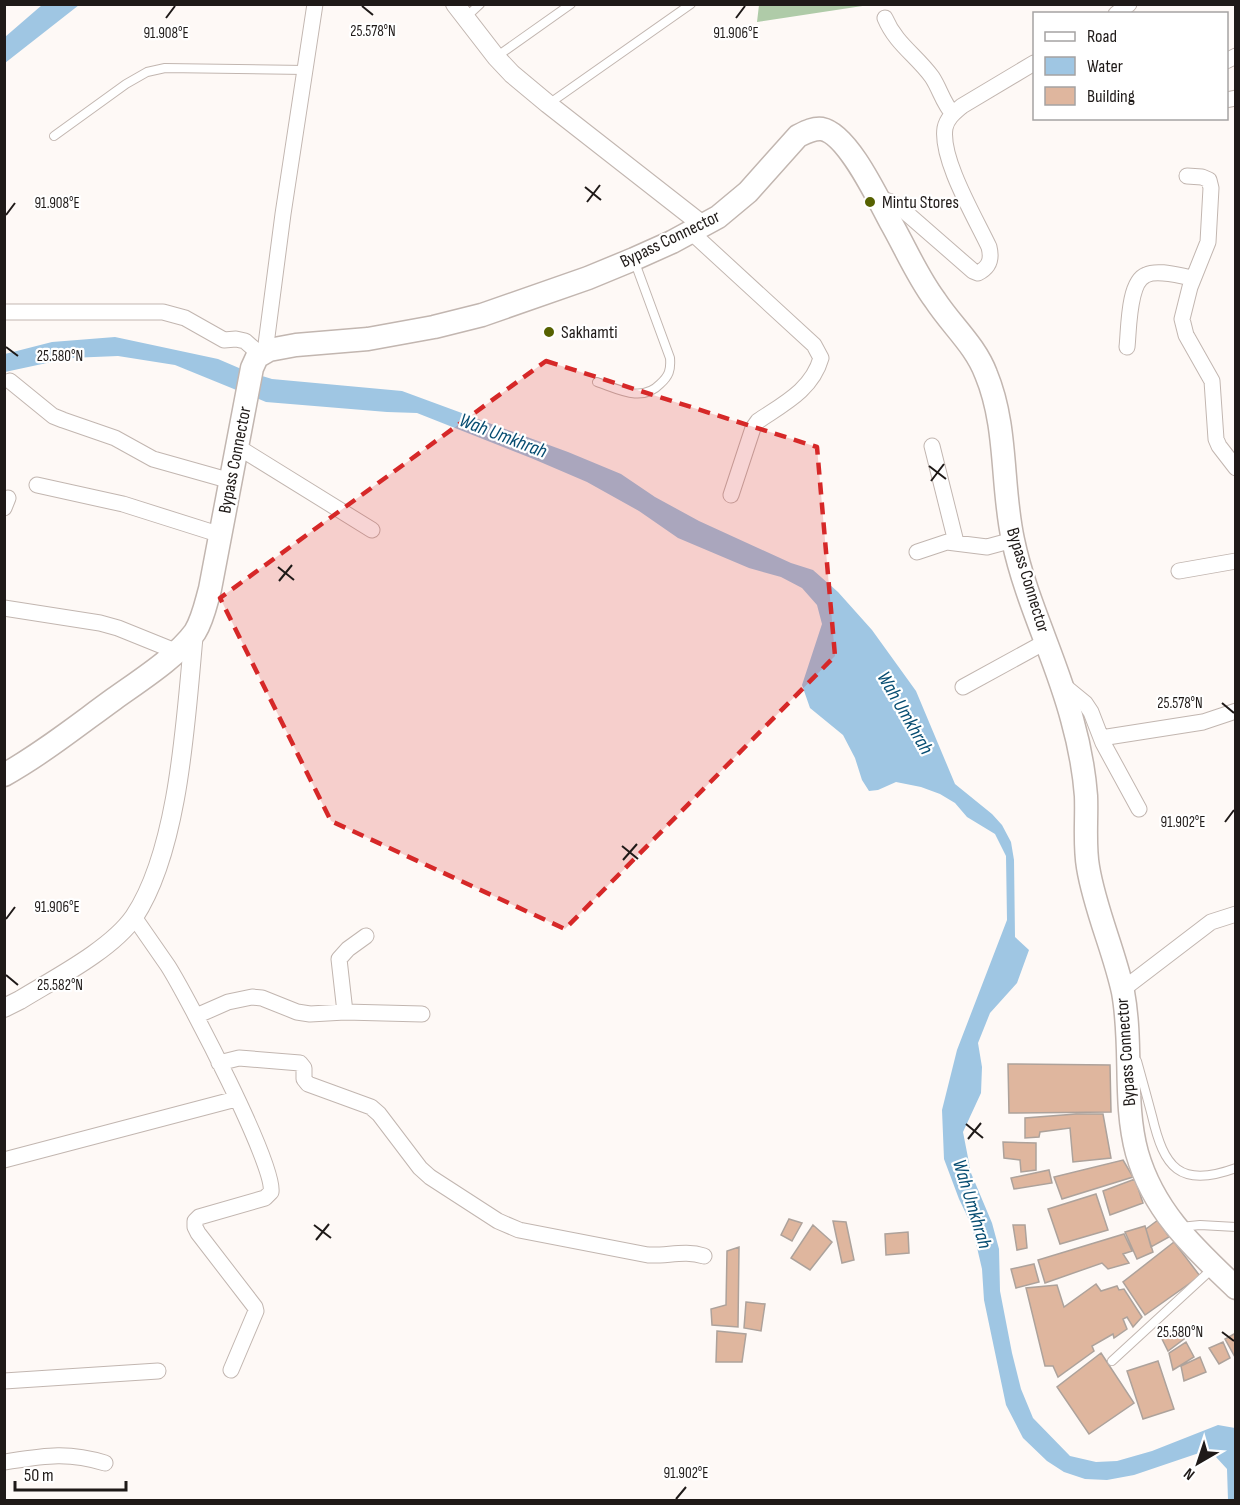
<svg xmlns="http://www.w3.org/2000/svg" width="1240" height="1505" viewBox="0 0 1240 1505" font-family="'Sofia Sans Condensed',sans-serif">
  <rect width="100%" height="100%" fill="#fef9f6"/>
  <!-- forest -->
  <path fill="#afcba8" d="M759,5V4L869,5L757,22Z"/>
  <!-- water -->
  <path fill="#9fc6e3" d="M42,5H79L5,63V37Z
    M115,337L218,359L246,371L272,379L402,391L568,452L621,474L655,497L699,521L791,563L813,570L838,592L872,630L916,691L955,784L992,814L1002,825L1011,842L1014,860L1015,937L1029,950L1017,983L990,1013L978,1043L982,1067L981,1093L963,1132L971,1173L992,1223L999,1249L1000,1291L1012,1353L1021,1389L1033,1418L1070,1456L1096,1462L1117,1461L1152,1451L1218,1425L1235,1428V1500H1228L1227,1469L1216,1457L1199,1453L1134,1475L1107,1480L1085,1479L1064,1472L1047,1461L1023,1438L1006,1405L984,1300L982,1269L972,1226L959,1199L944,1159L942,1110L957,1050L1007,920L1006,856L995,834L967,817L955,803L940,794L921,787L896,782L878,790L869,791L862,780L855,758L843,735L810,708L802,685L822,624L817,605L802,588L781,577L749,568L678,538L639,511L587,482L531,458L417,413L387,412L266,402L175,365L118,356L70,358L5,372V354L52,342Z"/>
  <!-- building -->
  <path fill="#dfb69e" stroke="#ada29b" stroke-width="1.5" d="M1008,1064L1110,1065L1111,1112L1009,1113Z
    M1076,1114H1103L1111,1158L1073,1162L1070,1128L1040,1132L1039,1137L1025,1138V1118Z
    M1003,1142L1036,1143V1170L1021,1172L1020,1160L1004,1158Z
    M1123,1160L1133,1177L1062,1199L1054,1177Z
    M1049,1170L1052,1183L1014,1189L1011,1178Z
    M1135,1179L1143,1203L1110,1215L1103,1191Z
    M1096,1194L1108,1230L1060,1244L1048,1209Z
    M789,1219L802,1223L792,1241L781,1235Z
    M1158,1220L1169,1237L1151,1247L1146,1229Z
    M833,1221L846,1222L854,1260L842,1263Z
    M813,1225L832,1242L810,1270L791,1258Z
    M1013,1225H1025L1027,1248L1017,1250Z
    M1145,1226L1153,1252L1137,1259L1125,1232Z
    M908,1232L909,1253L886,1255L885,1234Z
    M1124,1234L1132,1251L1123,1254L1129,1263L1108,1269L1102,1263L1045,1283L1038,1260Z
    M1174,1242L1200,1276L1145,1315L1123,1282Z
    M739,1247L738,1327L712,1325L711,1309L726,1305L727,1251Z
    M1034,1264L1039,1282L1016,1288L1011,1269Z
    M1096,1284L1101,1291L1117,1286L1119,1290L1124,1289L1142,1317L1133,1327L1127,1317L1123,1319L1127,1329L1114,1338L1113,1334L1092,1346L1094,1351L1058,1377L1053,1366H1045L1026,1288L1057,1285L1064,1307Z
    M746,1302L765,1304L761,1331L744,1328Z
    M1178,1326L1184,1339L1168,1351L1161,1337Z
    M717,1331L746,1334L742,1362H716Z
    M1234,1334L1236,1336L1235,1357L1225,1339Z
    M1186,1342L1194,1357L1173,1370L1169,1353Z
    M1223,1342L1230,1358L1219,1364L1209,1348Z
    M1101,1353L1134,1403L1089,1434L1057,1387Z
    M1200,1357L1206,1372L1184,1381L1181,1366Z
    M1158,1361L1174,1409L1143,1419L1127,1371Z"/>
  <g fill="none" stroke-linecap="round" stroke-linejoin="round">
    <!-- service casing -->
    <g stroke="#c2b6b0" stroke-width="10">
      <path id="service" d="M465,18L480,4
        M496,57L571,4
        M550,103L691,4
        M54,136L126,84L147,72L165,68L305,70
        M597,382C618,389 642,403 660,384C669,376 671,370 670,358L634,260
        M1137,1061C1142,1079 1147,1097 1152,1116C1164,1167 1179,1189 1236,1168
        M1180,1227L1200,1225L1236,1227
        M1112,1361L1212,1269"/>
    </g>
    <!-- minor casing -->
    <g stroke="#c2b6b0" stroke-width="17">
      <path id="minor" d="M1116,14L1129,4
        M885,18C896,44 916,55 932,77C940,89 943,103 953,114
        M1226,61L1236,56
        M1226,100L1236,98
        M1187,176L1202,177L1209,180L1211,188L1208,242L1190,287L1182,319L1186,335L1212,381L1216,439L1219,446L1236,468
        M877,197L891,202L903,210L973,271L978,273C990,267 992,259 989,247C976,219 940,159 945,128C947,118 955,112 962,106L1034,63
        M691,232L814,345L821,358C812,390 783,404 758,421L753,428L731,495
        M4,312H163L185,318L224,340L236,339L245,341L253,348L257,357
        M1127,347C1129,330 1128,282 1146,275C1158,269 1180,276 1193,278
        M265,352L283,214L315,4
        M10,381L53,416L63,420L115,438L153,459L231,481
        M932,446L956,542
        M238,447L372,530
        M37,485L123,504L221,535
        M4,508L8,498
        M917,552L947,542L987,547L1013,540
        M1179,571L1236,561
        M4,608L100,623L118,628L175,651
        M1063,685L1085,703L1091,712L1103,743L1139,809
        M963,687L1047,641
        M1101,738L1203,722L1236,711
        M134,917C145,933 157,950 168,966C187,996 276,1166 271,1192L265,1198L199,1217L195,1221V1227L198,1233L255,1307L256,1311L231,1370
        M1122,990L1211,922L1236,914
        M345,1012L339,959L348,949L366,936
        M196,1016L228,1002L252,997L262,998L297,1012L310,1014L345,1012L422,1014
        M219,1063L239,1058L300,1063L304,1068V1079L308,1084L371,1107L379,1114L420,1168L430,1177L498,1221L519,1230L648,1255C668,1256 685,1250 704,1256
        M4,1160L236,1099
        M4,1381L158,1371
        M4,1462C43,1456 67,1451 105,1463"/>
    </g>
    <!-- tertiary casing -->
    <g stroke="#c2b6b0" stroke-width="20">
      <path id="tertiary" d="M455,4L496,57L512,74L548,104L704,226
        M4,1008L20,1000C54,979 111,950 134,917C180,848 186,714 194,632"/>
    </g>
    <!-- primary casing -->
    <g stroke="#c2b6b0" stroke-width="25">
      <path id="primary" d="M4,775C43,753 78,725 114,699C139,681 177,657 195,632C203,619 206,603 210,589L252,368L257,357L269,350L296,345L368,339L434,327L482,315L588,278L634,259L672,242L718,217L748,192L798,136C806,132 813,128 822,129C848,134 878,199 890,221C905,247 917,276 935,300C952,326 975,345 986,374C1008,427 1001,485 1013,540C1026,602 1056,658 1072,719C1079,744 1084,770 1086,796C1087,819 1084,844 1088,867C1095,910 1114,950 1123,992C1133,1046 1123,1102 1137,1153C1154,1212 1193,1247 1236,1288"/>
    </g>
    <!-- service -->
    <use href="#service" stroke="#fff" stroke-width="8"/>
    <!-- minor -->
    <use href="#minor" stroke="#fff" stroke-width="15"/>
    <!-- tertiary -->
    <use href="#tertiary" stroke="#fff" stroke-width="18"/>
    <!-- primary -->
    <use href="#primary" stroke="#fff" stroke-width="22"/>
  </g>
  <!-- marked area -->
  <path fill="#d62828" fill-opacity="0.2" stroke="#d62828" stroke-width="4.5" stroke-dasharray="12 8" stroke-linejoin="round" d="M546,361L817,447L835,656L565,929L331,821L220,598Z"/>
  <!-- ticks -->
  <path fill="none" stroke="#1f1a18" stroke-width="2" d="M362,6L373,15M166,18L175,6M736,18L745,6M585,187L601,200M587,202L600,185M6,215L15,203M6,347L18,356M929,466L946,479M931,481L944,464M278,567L294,580M279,581L292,565M1222,703L1234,713M1225,822L1234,810M622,846L638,859M623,860L637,844M6,919L15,907M6,975L18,985M966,1124L983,1138M968,1139L981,1123M314,1225L331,1238M316,1240L329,1224M1222,1332L1234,1341M676,1499L686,1487"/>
  <!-- markers -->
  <g fill="#566100" stroke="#fff" stroke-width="2">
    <circle cx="870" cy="202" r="6"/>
    <circle cx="549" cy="332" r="6"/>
  </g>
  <g text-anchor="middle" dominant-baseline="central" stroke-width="4.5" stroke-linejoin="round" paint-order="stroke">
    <!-- poi labels -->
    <g font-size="18" fill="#1f1a18" stroke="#fff" text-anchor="start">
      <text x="882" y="202">Mintu Stores</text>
      <text x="561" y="332">Sakhamti</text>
    </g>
    <!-- street labels -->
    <g font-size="18" fill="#1f1a18" stroke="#fff">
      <text transform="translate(670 239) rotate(-26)">Bypass Connector</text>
      <text transform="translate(235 460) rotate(-79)">Bypass Connector</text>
      <text transform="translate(1028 580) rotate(73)">Bypass Connector</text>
      <text transform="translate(1126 1052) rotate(-94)">Bypass Connector</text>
    </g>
    <!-- water labels -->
    <g font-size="20" font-style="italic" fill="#074d72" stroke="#fff">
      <text transform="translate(503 436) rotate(21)">Wah Umkhrah</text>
      <text transform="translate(905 713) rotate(60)">Wah Umkhrah</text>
      <text transform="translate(972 1204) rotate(73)">Wah Umkhrah</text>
    </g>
  </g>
  <g font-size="15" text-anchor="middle" fill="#1f1a18" stroke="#fff" stroke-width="4.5" stroke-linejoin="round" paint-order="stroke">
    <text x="373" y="36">25.578°N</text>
    <text x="166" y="38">91.908°E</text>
    <text x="736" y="38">91.906°E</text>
    <text x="57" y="208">91.908°E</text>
    <text x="60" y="361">25.580°N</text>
    <text x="1180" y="708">25.578°N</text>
    <text x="1183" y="827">91.902°E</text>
    <text x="57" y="912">91.906°E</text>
    <text x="60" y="990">25.582°N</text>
    <text x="1180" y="1337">25.580°N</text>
    <text x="686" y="1478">91.902°E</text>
  </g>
  <!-- border -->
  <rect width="1240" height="1505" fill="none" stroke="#1f1a18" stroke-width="12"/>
  <!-- legend -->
  <rect x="1033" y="12" width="195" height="108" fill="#ffffff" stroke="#a5a3a3" stroke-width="1.5"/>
  <rect x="1045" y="32" width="30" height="9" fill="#ffffff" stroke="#a5a3a3" stroke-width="1.5"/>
  <text x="1087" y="42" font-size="18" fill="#1f1a18">Road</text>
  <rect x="1045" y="57" width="30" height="18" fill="#9fc6e3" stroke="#a5a3a3" stroke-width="1.5"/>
  <text x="1087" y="72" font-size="18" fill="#1f1a18">Water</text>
  <rect x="1045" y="87" width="30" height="18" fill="#dfb69e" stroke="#a5a3a3" stroke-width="1.5"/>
  <text x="1087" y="102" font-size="18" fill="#1f1a18">Building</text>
  <!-- north arrow -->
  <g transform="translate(1198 1463) rotate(219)" stroke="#ffffff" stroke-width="4.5" paint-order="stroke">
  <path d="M0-4.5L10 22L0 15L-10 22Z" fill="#1f1a18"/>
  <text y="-9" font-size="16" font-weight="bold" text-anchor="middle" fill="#1f1a18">N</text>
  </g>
  <!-- scale -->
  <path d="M15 1481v9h111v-9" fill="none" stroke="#1f1a18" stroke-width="3"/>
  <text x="24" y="1481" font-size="18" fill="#1f1a18" stroke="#ffffff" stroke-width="4.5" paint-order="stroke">50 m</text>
</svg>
